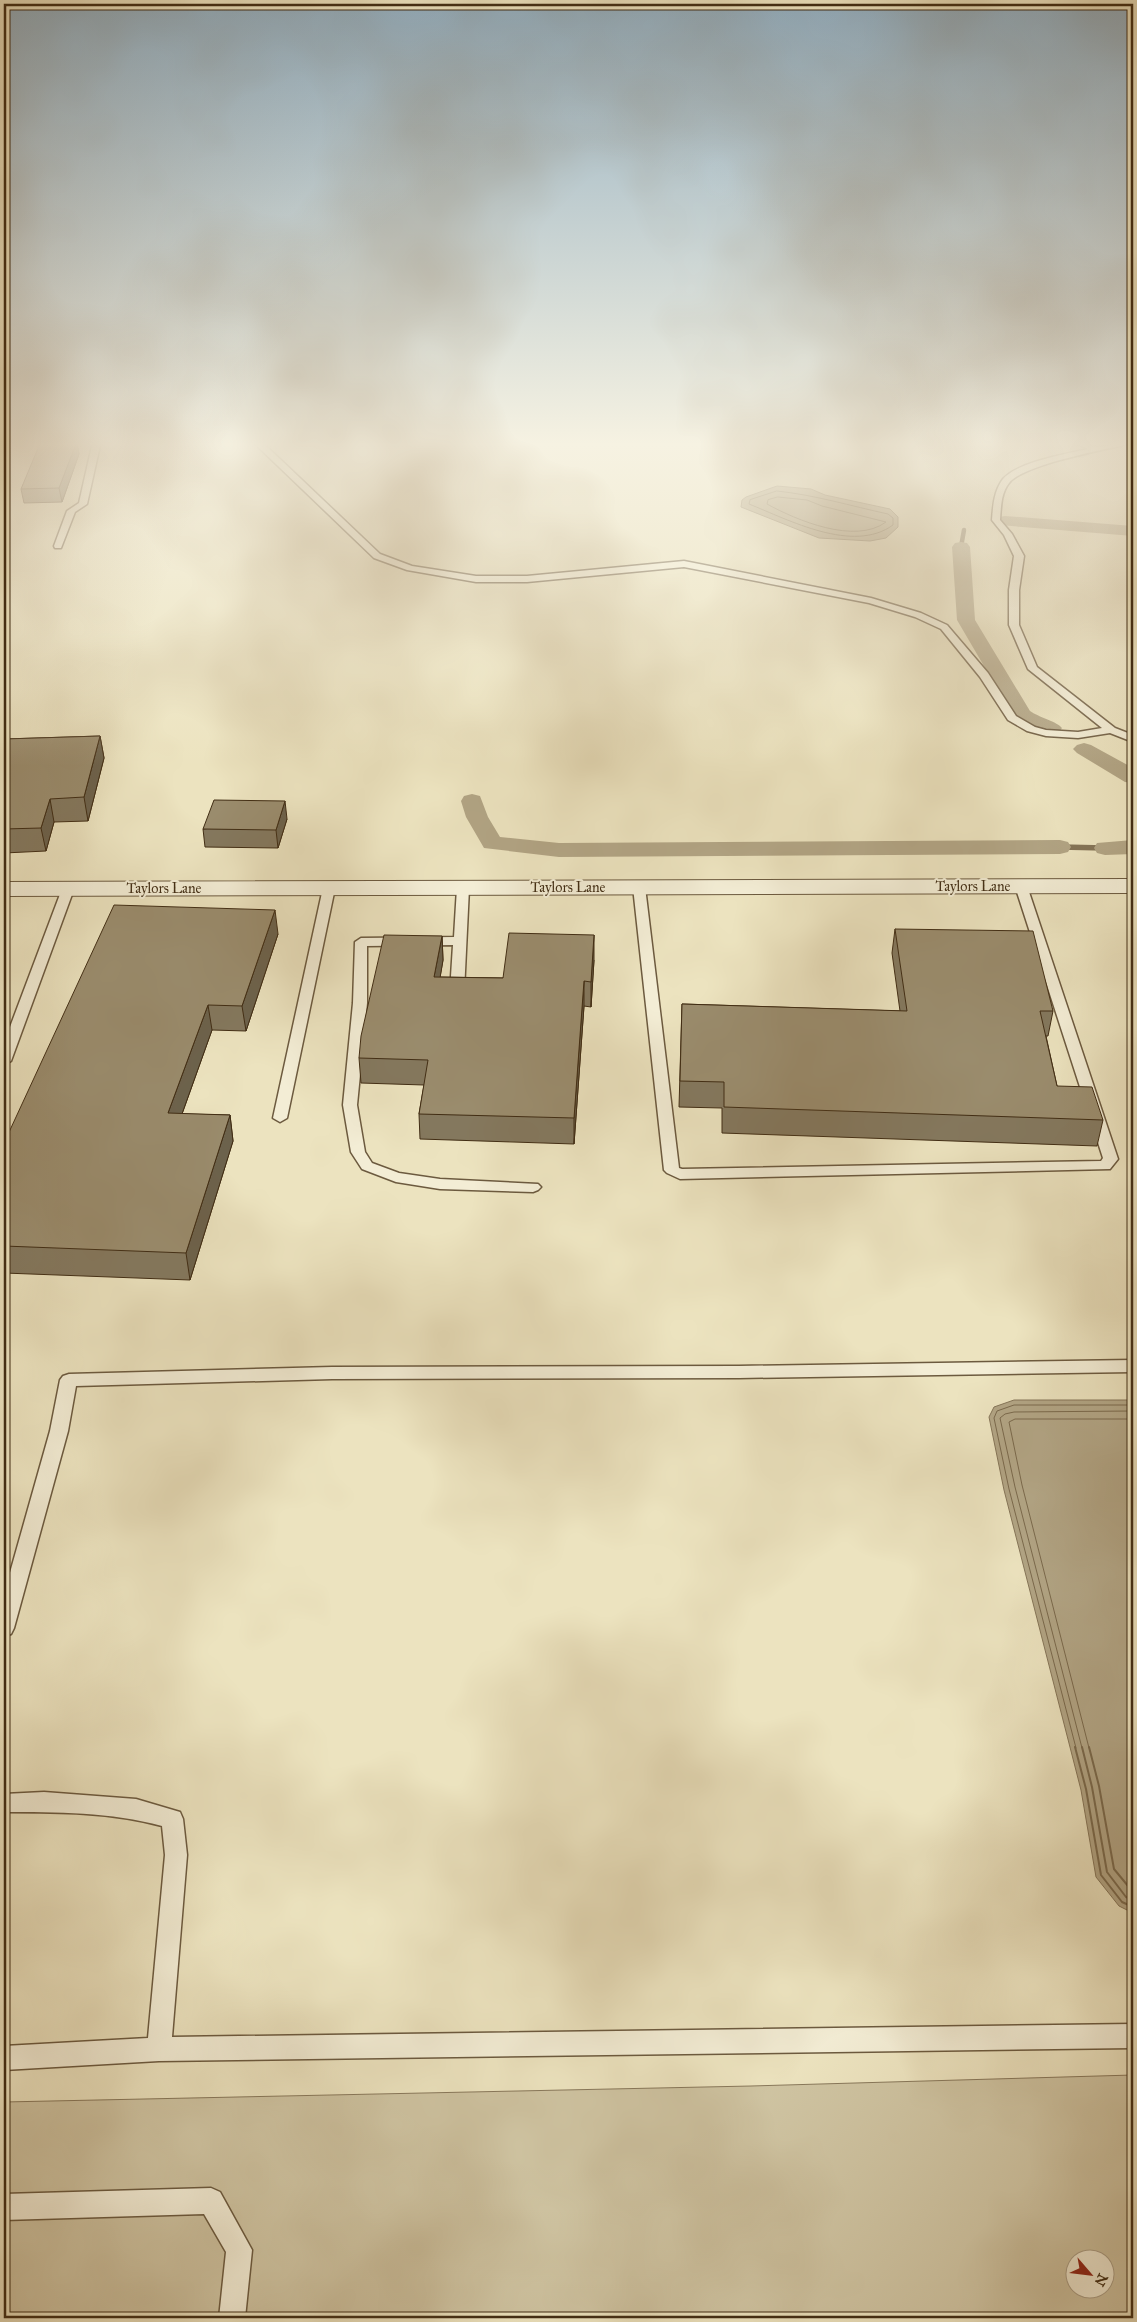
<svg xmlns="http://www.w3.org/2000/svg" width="1137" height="2322" viewBox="0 0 1137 2322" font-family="'IM FELL Great Primer',serif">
  <rect width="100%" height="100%" fill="#ece3bf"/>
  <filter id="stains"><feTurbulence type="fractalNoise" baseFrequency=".004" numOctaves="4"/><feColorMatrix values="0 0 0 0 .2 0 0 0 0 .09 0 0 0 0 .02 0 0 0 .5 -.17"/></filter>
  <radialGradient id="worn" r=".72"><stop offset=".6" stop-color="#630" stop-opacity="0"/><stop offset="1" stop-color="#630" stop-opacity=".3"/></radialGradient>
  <!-- green -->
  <path fill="#cfc4a2" stroke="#88785b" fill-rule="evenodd" d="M1133,2075V2318H4V2102L751,2086ZM1074,2260H1104V2290H1074Z"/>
  <!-- water -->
  <path fill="#b2a585" stroke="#857558" d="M777,486L811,489L825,495L890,509L898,517V527L886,538L870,541L819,538L741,507L742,500L746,497Z
    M1014,1400H1133V1913L1119,1906L1096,1877L1081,1790L1004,1490L989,1417L994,1407Z"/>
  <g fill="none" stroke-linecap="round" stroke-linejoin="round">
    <!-- shore-far1 -->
    <path stroke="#7a694c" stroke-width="1" d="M777,491C815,495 851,506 888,514L893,518V525C853,554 789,520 749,504L750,500Z
      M778,497L807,500L822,506L886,522C855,545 796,520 767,504L768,500Z
      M1076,1748L1009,1489L994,1418L997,1411L1014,1405H1133
      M1082,1748L1015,1487L1000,1418L1005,1414L1014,1412L1133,1411
      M1089,1748L1022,1485L1009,1422L1015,1419H1133"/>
    <!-- shore -->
    <path stroke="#7a694c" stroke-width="2" d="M1075,1747L1086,1789L1101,1875L1122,1902L1133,1907
      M1082,1747L1092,1787L1107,1872L1126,1897L1133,1900
      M1089,1747L1099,1786L1114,1869L1133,1892"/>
    <!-- stream-far1 -->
    <path stroke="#857558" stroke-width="4.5" d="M961,547L964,530"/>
    <!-- stream -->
    <path stroke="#857558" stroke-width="5.5" d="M1060,847L1105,848"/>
    <!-- canal -->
    <path fill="#b2a585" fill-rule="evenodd" d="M1005,516L1133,526V536L999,525L997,521L999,517Z
      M961,542L967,543L970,547L975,620L1030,711C1038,717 1058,722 1062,728L1059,732C1044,736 1027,728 1015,719L957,620L952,547L955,543Z
      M1084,743L1091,745L1133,768V783L1125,782L1077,753L1073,749L1077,745Z
      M472,794L480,796L488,817L500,837L559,843L1060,840L1068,842L1071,847L1068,852L1060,854L559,857L484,848L466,817L461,801L464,796Z
      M1133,840V854L1105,855L1097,853L1094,848L1097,843Z"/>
    <!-- service casing -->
    <g stroke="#6c5a3f" stroke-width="3">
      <path id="service" d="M93,441H101L87,504L75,512L61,548H55L54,546L67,511L79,503Z
        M252,441H261L380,554L412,566L476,576H527L684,561L871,598L921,613L947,625L988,673L1016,716L1035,727L1046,730L1078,732L1102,728L1028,669L1009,625V590L1014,556L1004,535L992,520C993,506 994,491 1003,479C1018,462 1066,454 1088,449L1070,441C1082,441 1090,446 1097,447C1109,447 1121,441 1133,441V443C1108,449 1024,464 1009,483C1001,493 1001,507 1000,520L1012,534L1024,556L1019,590V625L1037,667L1115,728L1133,735V742L1110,733L1078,738L1046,736L1027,731L1008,720L980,677L941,629L915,617L869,603L684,567L527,582H476L407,570L374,558Z
        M1021,882L1027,886L1118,1159L1110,1169L680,1179L667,1173L664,1170L633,887L639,883L645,887L679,1168L682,1169L1101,1161L1103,1158L1015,886Z
        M329,884L335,888L287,1118L280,1122L273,1118L323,888Z
        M463,884L469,888L464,992L462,995H452L450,992L453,945L367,946V1003L357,1105L365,1152L372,1163L399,1173L440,1179L538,1184L541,1187L538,1190L533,1192L440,1189L396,1182L362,1169L351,1152L343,1105L353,1003L355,942L361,938L454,937L457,888Z
        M68,885L74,889L11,1061L4,1065V1043L62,889Z
        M1133,1360V1372L739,1378L332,1379L76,1386L68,1431L14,1628L11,1634L4,1636V1594L50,1431L60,1380L63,1376L69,1374L332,1367L739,1366Z
        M44,1792L136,1799L180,1812L183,1819L187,1855L172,2037L1133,2024V2048L159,2061L4,2070V2046L148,2038L165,1855L162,1826C111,1812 56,1812 4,1812V1794Z
        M211,2188L220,2192L252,2250L245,2318H219L226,2252L204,2214L4,2220V2194Z"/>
    </g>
    <!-- tertiary casing -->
    <g stroke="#6c5a3f" stroke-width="2">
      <path id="tertiary" d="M1133,879V893L4,896V882Z"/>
    </g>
    <!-- service -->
    <use href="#service" fill="#f3edd5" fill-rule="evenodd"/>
    <!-- tertiary -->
    <use href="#tertiary" fill="#f3edd5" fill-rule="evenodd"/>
  </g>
  <!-- wall -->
  <path fill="#84785e" stroke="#412d14" d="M77,441L79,454L62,502L24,503L21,489Z
    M100,736L104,758L88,821L54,822L46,851L4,853V739Z
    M287,819L278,848L205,847L203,829Z
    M895,929L1053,1011L1048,1036H1046L1057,1086L1103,1120L1097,1146L722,1133V1108L679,1107L682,1004L900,1011L892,953Z
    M278,934L246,1031L212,1030L182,1114L230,1115L233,1141L190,1280L4,1273V1143Z
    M442,936L443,960L440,977L503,978L594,960L591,1007L584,1006L574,1144L420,1139L419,1114L424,1085L361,1083L359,1058Z"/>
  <!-- shaded-wall -->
  <path fill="#6c624c" stroke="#412d14" d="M77,441L79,454L62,502L59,488Z
    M100,736L104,758L88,821L84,797Z
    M50,799L54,822L46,851L41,828Z
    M285,801L287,819L278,848L276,830Z
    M275,910L278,934L246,1031L242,1006Z
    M594,935V960L591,1007V982Z
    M442,936L443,960L436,1002L434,977Z
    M584,981V1006L574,1144V1118Z
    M208,1005L212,1030L173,1139L168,1113Z
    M230,1115L233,1141L190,1280L186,1253Z"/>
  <!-- building -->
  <path fill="#9a8c6d" stroke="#412d14" d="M41,441H77L59,488L21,489Z
    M100,736L84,797L50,799L41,828L4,829V739Z
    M214,800L285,801L276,830L203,829Z
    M114,905L275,910L242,1006L208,1005L168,1113L230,1115L186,1253L4,1246V1143Z
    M895,929L1033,931L1053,1011H1040L1057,1086L1092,1087L1103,1120L724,1107V1082L680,1081L682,1004L907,1011Z
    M509,933L594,935L591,982L584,981L574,1118L419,1114L428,1060L359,1058L361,1036L384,935L442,936L434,977L503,978Z"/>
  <!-- sky -->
  <linearGradient id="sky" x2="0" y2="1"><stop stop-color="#92aec0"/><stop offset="0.58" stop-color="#f6f2e2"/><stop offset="1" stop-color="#f6f2e2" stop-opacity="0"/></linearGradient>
  <rect width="1137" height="766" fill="url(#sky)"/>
  <g text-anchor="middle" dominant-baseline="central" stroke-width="4" stroke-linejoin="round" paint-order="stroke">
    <!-- street labels -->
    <g font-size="14" fill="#412d14" stroke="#f3edd5">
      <text x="973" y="886">Taylors Lane</text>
      <text x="568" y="887">Taylors Lane</text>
      <text x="164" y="888">Taylors Lane</text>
    </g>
  </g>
  <!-- margin -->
  <rect width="1137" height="2322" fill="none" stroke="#ece3bf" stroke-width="20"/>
  <rect x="5" y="5" width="1127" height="2312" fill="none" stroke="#412d14" stroke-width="2.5"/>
  <rect x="10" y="10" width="1117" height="2302" fill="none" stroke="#412d14"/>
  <!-- north arrow -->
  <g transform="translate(1090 2274) rotate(118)"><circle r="24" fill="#f3edd5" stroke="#aca088"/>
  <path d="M0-4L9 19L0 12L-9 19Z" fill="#8f2418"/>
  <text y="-8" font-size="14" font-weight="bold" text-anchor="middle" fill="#412d14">N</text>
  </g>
  <rect width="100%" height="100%" filter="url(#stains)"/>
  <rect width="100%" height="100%" fill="url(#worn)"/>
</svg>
